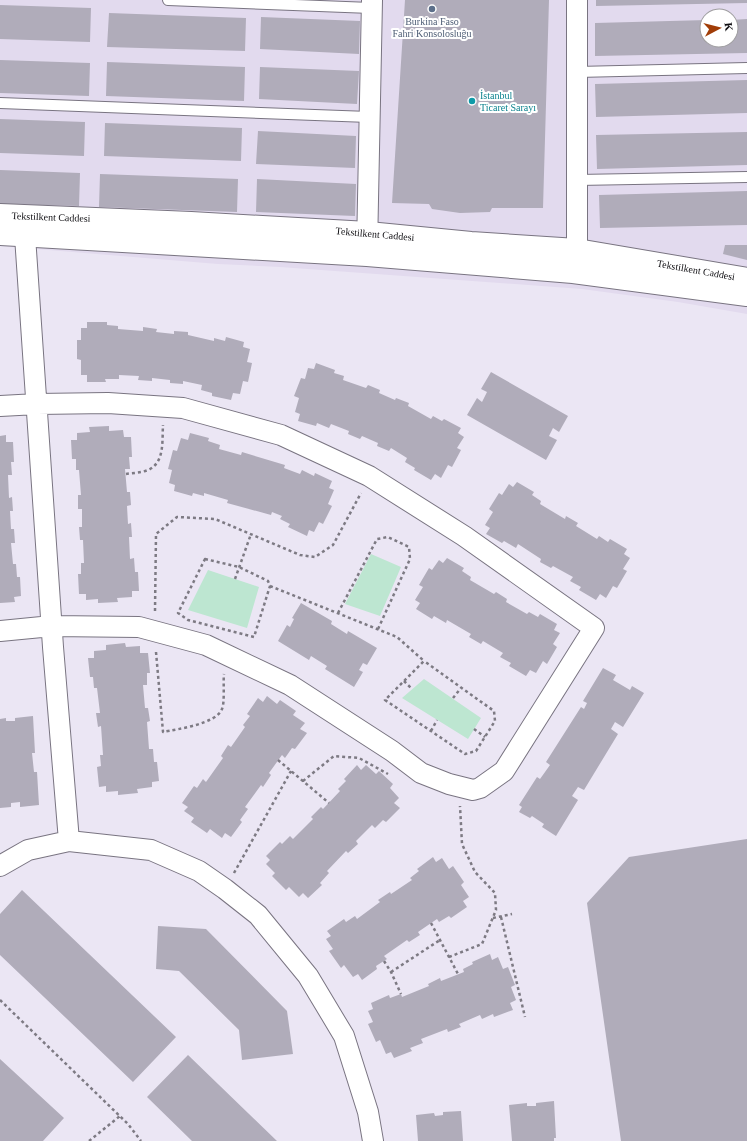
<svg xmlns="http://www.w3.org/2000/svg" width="747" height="1141" viewBox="0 0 747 1141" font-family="'Times New Roman',serif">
  <rect width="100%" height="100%" fill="#ebe6f4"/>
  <!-- built -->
  <path fill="#e2daee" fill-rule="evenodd" d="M0,0H747V314L678,302L582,289L280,267L218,264L0,246ZM707,16H731V40H707Z"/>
  <!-- green -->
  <path fill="#bde6d1" d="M371,554L401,567L380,616L345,604Z
    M208,570L259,587L247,628L188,610Z
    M424,679L481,718L468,739L402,698Z"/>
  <!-- building -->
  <path fill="#b0acba" d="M405,0H549L543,208H492L490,212L460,213L432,209L429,204L392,203Z
    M596,0H747V3L596,6Z
    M0,5L91,8L90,42L0,39Z
    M109,13L246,18L245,51L107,47Z
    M261,17L360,21L359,54L260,49Z
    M747,19V53L595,56V23L707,20V40H731V20Z
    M0,60L90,63L89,96L0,93Z
    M107,62L245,67L244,101L106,96Z
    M260,67L359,71L357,104L259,99Z
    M747,80V113L596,117L595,84Z
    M0,119L85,122L84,156L0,153Z
    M105,123L242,128L241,161L104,156Z
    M258,131L356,136L355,168L256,164Z
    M747,132V165L597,169L596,135Z
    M0,170L80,173L79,206L0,204Z
    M100,174L238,179L237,212L99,207Z
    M257,179L356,184L355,216L256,212Z
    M747,191V225L600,228L599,195Z
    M725,245H747V260L723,254Z
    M87,322H107V325L118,326V329L143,331V327L157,329L156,332L174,334V331L188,332V335L214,341V338L225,341L226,337L244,342L243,347L250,349L247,362L252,363L248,382L243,381L240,394L233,393L231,400L212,396V393L201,390L202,385L183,381V384L170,383V380L152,378V381L138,380L139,376L119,375V379H105L106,382H87V375H81V360L77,359V340H81V328H87Z
    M316,363L335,370L334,373L344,376L343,380L366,388L368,385L380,390L379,393L395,400L396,398L409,403L408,406L431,419L433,416L442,421L444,419L461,428L458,433L464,437L457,448L461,450L452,467L448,465L441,478L435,474L431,480L414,470L415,468L405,462L407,458L391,448L389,451L377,446L378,443L362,436L360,439L348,434L349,431L331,424L329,428L317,423L316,426L298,421L300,414L295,412L299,398L294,396L301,378L305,379L308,368L314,369Z
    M491,372L568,416L559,432L553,428L549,436L557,440L546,460L467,415L477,398L482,402L487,392L481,389Z
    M109,426V431L123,430L124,437H131L132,457H129L130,469H125L127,492H130L131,505L127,506L128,524L131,523L132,537H129L130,559L134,558L135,572H138L139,591H132V597L117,598L118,602L98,603V599L86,600V594H79L78,574H81V563H84L83,540H80L79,527H82V509H78V495H81L79,470H76V459H72L71,440H77V433L90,432L89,427Z
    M190,433L209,438L208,441L220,445L219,449L241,455L242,452L285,465L284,468L300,474L302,470L314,476L315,473L332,481L329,488L334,490L328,504L332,506L323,524L319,522L314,532L309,530L307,536L288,527L290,524L280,519L282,516L272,512L271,515L227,503L228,500L204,493V496L193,493L192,496L174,491L175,485L169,483L172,470L168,469L173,450L177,451L181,438L188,440Z
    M6,435V442H13L14,462H11L12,475H8L9,498L12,497L13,511H10L11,529H14L15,543H11L13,564H16L17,577H20L21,596L14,597L15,602L0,603V436Z
    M517,482L534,492L532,495L541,501L540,504L565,519L566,516L578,523L576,526L597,539L599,536L608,542L610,539L627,549L624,554L630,558L623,569L627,571L617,588L613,586L606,598L600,594L596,600L579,590L581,587L570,581L573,577L553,566L551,568L540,562L541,559L518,544L516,548L504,541L502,543L486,534L490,528L485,525L493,512L489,509L499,493L502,495L509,484L513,487Z
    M447,558L464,568L462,571L471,577L470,580L494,594L496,592L507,599L506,602L527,614L529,612L538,617L540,614L557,624L554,630L560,633L553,644L557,647L547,664L543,661L536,673L530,670L526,676L509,666L511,663L500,657L503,653L483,641L481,644L469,637L471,634L447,620L446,623L434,616L432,619L416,609L420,603L415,600L423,587L419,585L429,568L432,570L439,560L443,563Z
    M301,603L332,621L331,624L347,634L348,631L377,648L367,665L363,663L359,670L363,672L354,687L325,669L327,666L311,656L309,660L278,641L287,625L290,627L294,619L292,618Z
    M125,643L126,647L140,646V653H148L150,673H147V685H143L145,708H148L150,721L147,722L149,749H153L154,762H157L159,781L152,782V787L137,789L138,793L118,795V791L106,792V786L99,787L97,767L101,766L100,755H103L101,726L98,727L96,713H100L97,688H94L93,677H90L88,658H94V651L106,650V645Z
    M603,668L616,675L613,680L630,690L632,686L644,693L623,727L615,722L611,729L618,734L584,790L578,787L572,796L578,800L556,836L542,827L544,824L532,816L530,818L519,812L522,807L519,805L537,777L540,779L550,765L546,762L581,707L584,709L587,703L583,701Z
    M267,696L277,704L280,700L296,711L293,715L305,723L300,729L307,733L295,749L292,748L285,758L282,755L269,773L271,775L263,787L261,785L245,807L248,809L240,820L242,822L231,837L225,833L222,838L210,829L207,833L191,822L194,818L184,811L188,807L182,803L194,786L197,788L203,779L206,782L223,758L221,756L228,745L231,747L245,727L243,725L250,716L247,714L258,698L263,702Z
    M33,716L35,753H32L34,772H37L39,805L20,807V802L11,803V807L0,808V719L6,718V721H15V718Z
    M357,765L361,770L366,765L376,774L379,771L393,784L390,788L399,798L394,803L400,808L386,822L383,820L375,828L372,825L356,841L358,844L348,853L346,851L327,871L329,873L320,883L322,885L308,898L303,893L299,897L289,887L286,890L272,876L275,873L266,864L270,860L266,856L280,842L282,844L290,836L293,839L313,819L311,817L321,807L323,809L340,791L338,789L346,781L344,779Z
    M747,839V1141H621L587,903L629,857Z
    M433,857L436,862L442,858L449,869L453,866L464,882L461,885L469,897L463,901L467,907L451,918L449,916L439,922L437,919L418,932L420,935L409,942L407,940L384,956L387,959L376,966L377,969L362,980L358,974L353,977L344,965L341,968L329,951L333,949L326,939L331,936L327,931L344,919L346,922L355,916L357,919L380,902L378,900L390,892L391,894L412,880L410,878L419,871L417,869Z
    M22,890L176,1037L133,1082L0,955V914Z
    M158,926L206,929L287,1011L293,1054L242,1060L239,1030L179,971L156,969Z
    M490,954L492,960L498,957L503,969L508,967L515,985L511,987L516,1000L510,1003L513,1010L494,1017L493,1014L482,1019L480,1015L459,1024L461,1027L448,1032L447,1029L421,1039L423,1043L410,1048L412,1051L394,1058L391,1052L386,1054L380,1040L376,1042L368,1024L373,1022L368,1011L373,1009L371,1003L389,995L390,998L401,994L402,997L429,986L428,984L440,978L441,981L464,972L463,969L473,964L472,962Z
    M188,1055L277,1141H192L147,1097Z
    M0,1059L64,1118L43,1141H0Z
    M554,1101L556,1138H554V1141H512L509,1105L527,1103V1106H536V1103Z
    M461,1111L463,1141H418L416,1115L434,1113L435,1116L443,1115V1112Z"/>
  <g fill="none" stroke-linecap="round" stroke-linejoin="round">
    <!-- lane casing -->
    <g stroke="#797481" stroke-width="12">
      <path id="lane" d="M168,0L371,8
        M577,72L747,68
        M0,103L369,117
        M577,180L747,177"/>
    </g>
    <!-- street casing -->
    <g stroke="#797481" stroke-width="22">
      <path id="street" d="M25,236L53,647L69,841
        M367,249L372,0
        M574,266L577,250V0
        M0,406L37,404L108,403L183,408L281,435L369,476L464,536L594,628L504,771L480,788L473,790L449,784L421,773L392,751L290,685L206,645L139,627L52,626L0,631
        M0,866L28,850L69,841L151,850L199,871L225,889L258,915L308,976L344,1036L368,1112L373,1141"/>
    </g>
    <!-- secondary casing -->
    <g stroke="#797481" stroke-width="24">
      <path id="secondary" d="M0,215L191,223L368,233L471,243L577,250L747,279
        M0,234L367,255L573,272L747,295"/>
    </g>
    <!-- path -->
    <path stroke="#7d7a83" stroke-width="2.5" stroke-dasharray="3 3" stroke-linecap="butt" d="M126,474C132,473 141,473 148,470C165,463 162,440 163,425
      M205,559L239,567L268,581L270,586L254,637L188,620L178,613Z
      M235,579L251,534
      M270,586L397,637L424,661L385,700L465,754L476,751L495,721L494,711L424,661
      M155,611L156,534L177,517L215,519L300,555L315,557L333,545L361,493
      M338,613L377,539L388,537L409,547L410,559L378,629
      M156,652L163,732C178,729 216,724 222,709C225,702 223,682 224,674
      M404,681L412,689
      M453,698L461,688
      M474,729L485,737
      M431,731L437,720
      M278,760L329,803
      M303,781L334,756L359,758L388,774
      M234,873L291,771
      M501,917L525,1017
      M493,918L512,914
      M431,923L458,974
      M449,957L482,944L496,910L495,893L475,872L462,844L460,806
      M384,961L391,972L401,994
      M391,972L440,940
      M0,1000L128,1124L141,1141
      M89,1141L120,1116"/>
    <!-- lane -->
    <use href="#lane" stroke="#fff" stroke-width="10"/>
    <!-- street -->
    <use href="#street" stroke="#fff" stroke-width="20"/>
    <!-- secondary -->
    <use href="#secondary" stroke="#fff" stroke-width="22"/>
  </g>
  <!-- markers -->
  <circle fill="#5c6f8a" stroke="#fff" stroke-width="1.5" cx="432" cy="9" r="4"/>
  <circle fill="#0f9aa8" stroke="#fff" stroke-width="1.5" cx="472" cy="101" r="4"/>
  <g text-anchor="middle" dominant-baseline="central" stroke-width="4" stroke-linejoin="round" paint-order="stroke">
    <!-- service labels -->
    <g font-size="10" fill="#4e5e75" stroke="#fff">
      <text x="432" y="21">Burkina Faso<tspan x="432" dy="12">Fahri Konsolosluğu</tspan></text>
    </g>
    <!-- culture labels -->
    <g font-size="10" fill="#0d838f" stroke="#fff" text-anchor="start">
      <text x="480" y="95">İstanbul<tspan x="480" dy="12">Ticaret Sarayı</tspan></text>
    </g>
    <!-- street labels -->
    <g font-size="10" fill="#0e0d11" stroke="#fff">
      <text transform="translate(51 217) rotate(2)">Tekstilkent Caddesi</text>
      <text transform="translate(375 234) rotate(5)">Tekstilkent Caddesi</text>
      <text transform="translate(696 270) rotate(10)">Tekstilkent Caddesi</text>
    </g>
  </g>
  <!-- north arrow -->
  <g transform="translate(719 28) rotate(83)"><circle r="19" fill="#ffffff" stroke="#9f9ea0"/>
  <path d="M0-3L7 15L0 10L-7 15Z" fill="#a13d07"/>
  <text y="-6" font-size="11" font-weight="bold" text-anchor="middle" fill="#0e0d11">K</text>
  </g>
</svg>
